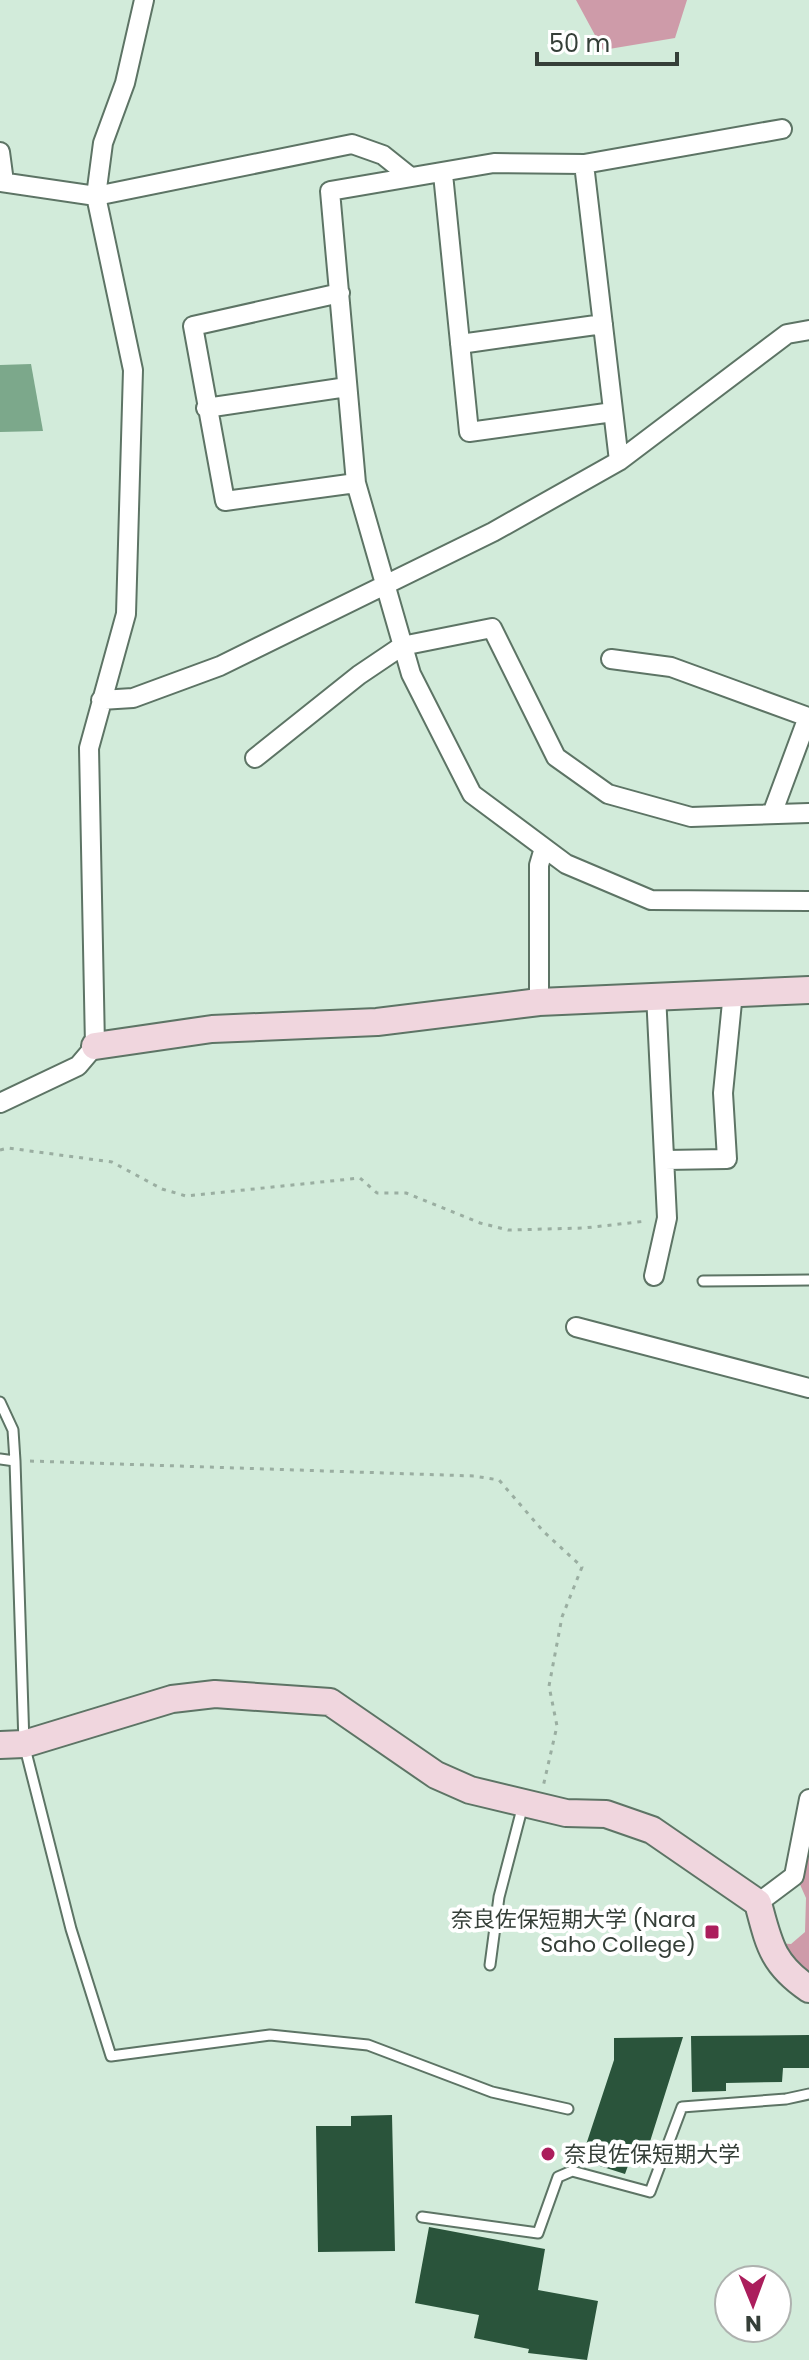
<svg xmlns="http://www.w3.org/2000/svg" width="809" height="2360" viewBox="0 0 809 2360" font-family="Poppins,'Noto Sans JP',sans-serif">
  <rect width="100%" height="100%" fill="#d2ebda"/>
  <!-- forest -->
  <path fill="#ce9ba9" d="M576,0H687L675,38L603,50Z
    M809,1827V1981L775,1943L791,1944L805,1932L806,1898L798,1880Z"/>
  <!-- water -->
  <path fill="#7ca88b" d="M31,364L43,431L0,432V365Z"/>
  <!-- building -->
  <path fill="#2a543b" d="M809,2035V2068H783L782,2082L726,2083V2091L692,2092L691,2036Z
    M683,2037L642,2167L629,2163L625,2174L581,2160L614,2060V2038Z
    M392,2115L395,2251L318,2252L316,2126H351V2116Z
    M429,2227L545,2249L538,2290L598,2301L587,2360L528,2353L529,2349L474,2338L479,2315L415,2303Z"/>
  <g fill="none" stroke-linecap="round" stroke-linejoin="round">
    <!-- lane casing -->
    <g stroke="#5d7465" stroke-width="13">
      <path id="lane" d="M703,1281L809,1280
        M0,1402L13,1430L15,1461
        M0,1459L15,1461L24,1744L71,1929L111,2056L270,2035L368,2045L492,2092L568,2109
        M490,1965L499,1897L523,1805
        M422,2217L538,2233L558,2177L572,2171L650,2192L682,2107L786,2099L809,2094"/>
    </g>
    <!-- street casing -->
    <g stroke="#5d7465" stroke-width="22">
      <path id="street" d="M144,0L125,83L103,143L96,196L352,144L383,155L408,175
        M782,129L584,164L494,163L330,191L356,483L411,674L472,794L566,864L651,900L809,901
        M0,152L4,182
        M584,164L619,461
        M443,174L469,432L613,412
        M0,182L96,196L133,370L126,614L89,748L95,1046L78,1066L0,1103
        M340,293L193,326L225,501L356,483
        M460,344L603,324
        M206,408L347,387
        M611,659L671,667L808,717L772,814
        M101,700L133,698L220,666L493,532L619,461L787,334L809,330
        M255,758L359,675L402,646L492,628L556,757L608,794L691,817L809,813
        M539,1002V865L544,848
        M665,1160L727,1159L723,1093L733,992
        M654,1276L667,1218L656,994
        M576,1327L809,1388
        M758,1903L794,1876L809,1799"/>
    </g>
    <!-- secondary casing -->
    <g stroke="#5d7465" stroke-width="30">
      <path id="secondary" d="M95,1046L212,1029L377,1022L539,1002L809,990
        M0,1745L24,1744L172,1699L215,1694L330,1702L436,1775L470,1790L566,1813L606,1814L652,1830L758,1903C769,1944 772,1964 809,1989"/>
    </g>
    <!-- path -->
    <path stroke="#9aaea1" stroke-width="3" stroke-dasharray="4 6" stroke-linecap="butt" d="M0,1150L8,1148L112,1162L162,1189L186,1196L360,1178L377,1193H406L480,1223L508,1230L584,1228L647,1221
      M30,1461L474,1476L499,1480L543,1531L582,1567L562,1617L549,1686L557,1726L543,1787"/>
    <!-- lane -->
    <use href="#lane" stroke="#fff" stroke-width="9"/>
    <!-- street -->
    <use href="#street" stroke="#fff" stroke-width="18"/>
    <!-- secondary -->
    <use href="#secondary" stroke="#f0d6de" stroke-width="26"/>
  </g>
  <!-- markers -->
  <g fill="#ab1e5c" stroke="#fff" stroke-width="3">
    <rect x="704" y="1924" width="16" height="16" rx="4"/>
    <circle cx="548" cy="2154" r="8"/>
  </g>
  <g text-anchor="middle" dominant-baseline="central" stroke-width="8" stroke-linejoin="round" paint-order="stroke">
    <!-- poi labels -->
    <g font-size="22" fill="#353f38" stroke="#fff" text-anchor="end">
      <text x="696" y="1919">奈良佐保短期大学 (Nara<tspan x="696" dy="25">Saho College)</tspan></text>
      <text x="564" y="2154" text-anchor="start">奈良佐保短期大学</text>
    </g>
  </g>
  <!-- north arrow -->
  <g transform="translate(753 2304) rotate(179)"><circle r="38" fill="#ffffff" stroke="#aeb2af" stroke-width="2"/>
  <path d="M0-6L14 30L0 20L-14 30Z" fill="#ab1e5c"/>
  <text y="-12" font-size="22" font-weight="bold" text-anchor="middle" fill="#353f38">N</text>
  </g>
  <!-- scale -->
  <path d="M537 52v12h140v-12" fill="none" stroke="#353f38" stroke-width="4"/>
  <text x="549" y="52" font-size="24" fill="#353f38" stroke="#ffffff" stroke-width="6" paint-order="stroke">50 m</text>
</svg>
